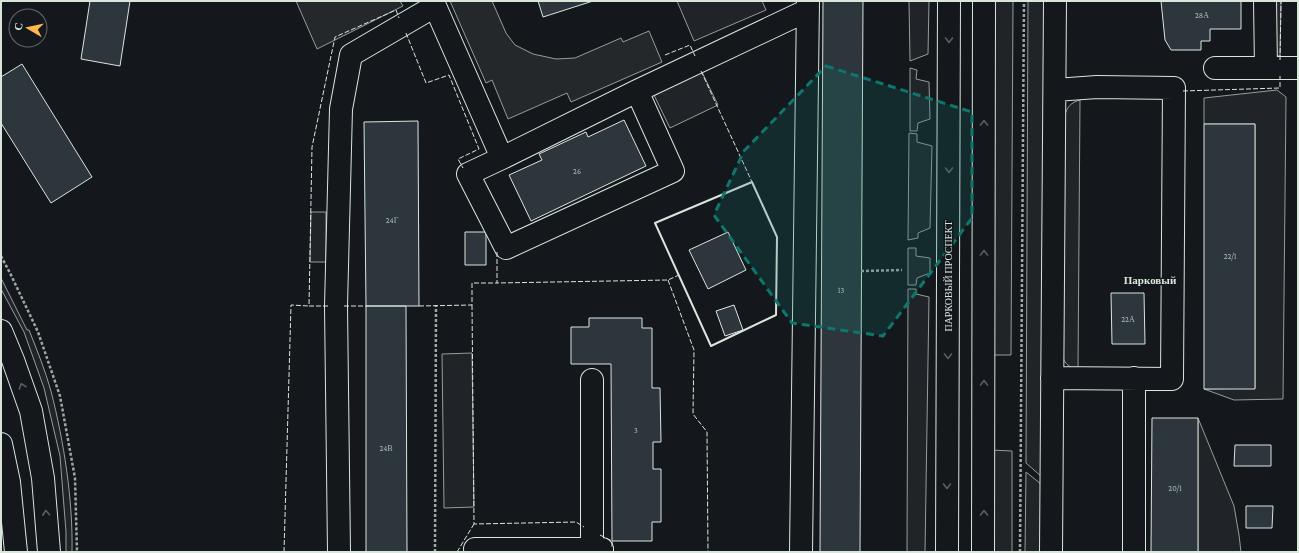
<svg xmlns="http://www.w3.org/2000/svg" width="1299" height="553" viewBox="0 0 1299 553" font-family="'Crimson Pro',serif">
  <rect width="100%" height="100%" fill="#14181c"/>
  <!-- green -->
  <path fill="#202428" stroke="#939e99" d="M677,1H762L766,10L694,41Z
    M909,1H929L928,54L910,61Z
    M994,1H1013L1011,355H992Z
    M1028,1H1044L1042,477L1026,463Z
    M910,68L917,70L916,79L929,82L930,119L918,123L917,131H910Z
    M701,70L718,105L670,128L653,93Z
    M1277,90L1286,97L1283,399L1234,400L1204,389L1255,388V124H1204V98Z
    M1080,100L1078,370C1070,368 1065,364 1062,356L1063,128C1065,114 1065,104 1080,100Z
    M909,133L917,134V142L932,146L930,228L918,233V238L908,240Z
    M311,212H326V262H310Z
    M908,248H916V256L930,258V273L917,278L916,285H908Z
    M1,278L27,330H29C37,350 45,370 51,391C64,442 73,500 72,552H66V532L60,456L44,388L24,332L1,289Z
    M908,289H916V294L929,297L925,552H907Z
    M472,353L474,507L444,508L442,354Z
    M1198,418L1234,506L1239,535L1241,552H1198Z
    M991,450L1012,451V552H991Z
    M1026,472L1041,484V552H1025Z"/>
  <!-- parking -->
  <path fill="#24282b" stroke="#939e99" d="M296,1H400L403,6L317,49Z
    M450,1H492L506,33L515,45L533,54L556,59L575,58L621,38L623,42L649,31L662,62L571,102L567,93L508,119L492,80L486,83Z
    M1257,1H1281L1280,56L1257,55Z"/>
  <!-- building -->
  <path fill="#2c363c" stroke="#d8e6dc" d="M90,1H130L120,66L81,59Z
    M538,1H593L543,17Z
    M823,1H863L860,552H820Z
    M1161,1H1241V29H1210V41H1201V50H1171L1165,40Z
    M22,64L92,177L51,203L1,123V77Z
    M624,120L646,166L531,221L509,175L542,160L539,154L586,132L588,137Z
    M418,121L419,306H366L364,122Z
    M1204,124H1255V389H1204Z
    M465,232H486V265H465Z
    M728,232L746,270L708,289L689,250Z
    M1111,293H1144L1145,344H1112Z
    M734,305L743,330L725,336L716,311Z
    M366,306H406L407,552H366Z
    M589,318H642V328H652V388H660L661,442H653V469H661V522H652V541H612L611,364H571V327H589Z
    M1152,418H1198V552H1151Z
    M1235,445H1271V466H1234Z
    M1246,506H1273L1272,528H1246Z"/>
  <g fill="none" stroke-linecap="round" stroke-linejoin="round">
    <!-- minor casing -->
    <g stroke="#d8e6dc" stroke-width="24">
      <path id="minor" d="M1265,1L1266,68
        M435,6L502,158
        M1215,68H1298
        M637,91L673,171L506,248L468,174L502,158L637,91L808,10
        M1052,378L1172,379L1174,88L1097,87L1055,90
        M1134,378V552
        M475,549H602V552
        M592,549V380
        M339,552L336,306L341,109L351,55L435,6L433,1
        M801,552L808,1
        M1051,552L1055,1"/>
    </g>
    <!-- major casing -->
    <g stroke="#d8e6dc" stroke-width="24">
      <path id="major" d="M1,331L13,360L31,411L43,478L49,552
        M1,444L9,482L16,552
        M947,552L949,1
        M983,552L984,1"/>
    </g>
    <!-- path -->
    <path stroke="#9da8a2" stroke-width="2.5" stroke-dasharray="3 2" stroke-linecap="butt" d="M1,256L11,275L38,332L60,396L75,478L77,552
      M861,271L902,270
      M435,552L436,305
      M1020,552L1024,1"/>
    <!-- minor -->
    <use href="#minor" stroke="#14181c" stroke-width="22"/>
    <!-- major -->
    <use href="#major" stroke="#14181c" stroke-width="22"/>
    <!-- fence -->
    <path stroke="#d8e6dc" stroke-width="1" stroke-dasharray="5 2" stroke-linecap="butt" d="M406,33L426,83L449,75L479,149L458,159L463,168
      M665,55L690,45L695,56
      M1280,60L1281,1
      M701,71L752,182
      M1183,91L1280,88V76
      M497,252V283L668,280L679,275
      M668,280L694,350L693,414L707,432L708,552
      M472,305L474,524L576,522L584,527
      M328,306H309L312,147L335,37L396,10L399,18
      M344,306H366
      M419,306L472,305V283H497
      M600,535L612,541V548
      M284,552L291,305L309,306
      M457,552L474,524"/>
    <!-- wall -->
    <path stroke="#d8e6dc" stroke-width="2" d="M752,182L777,237L776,315L711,346L655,223Z"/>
  </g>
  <!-- one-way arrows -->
  <defs><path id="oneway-chevron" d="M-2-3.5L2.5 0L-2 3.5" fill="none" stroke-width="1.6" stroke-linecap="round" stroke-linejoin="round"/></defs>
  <g stroke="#59605f">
    <use href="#oneway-chevron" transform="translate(949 40) rotate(90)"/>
    <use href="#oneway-chevron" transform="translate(984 123) rotate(-90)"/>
    <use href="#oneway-chevron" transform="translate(949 170) rotate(90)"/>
    <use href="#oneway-chevron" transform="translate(984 253) rotate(-90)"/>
    <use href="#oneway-chevron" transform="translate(948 356) rotate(90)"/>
    <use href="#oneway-chevron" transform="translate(984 383) rotate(-90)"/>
    <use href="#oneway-chevron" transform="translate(22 386) rotate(-109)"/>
    <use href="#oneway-chevron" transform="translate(947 486) rotate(90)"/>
    <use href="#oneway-chevron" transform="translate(46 513) rotate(-94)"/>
    <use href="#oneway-chevron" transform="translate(984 513) rotate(-90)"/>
  </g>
  <!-- marked area -->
  <path fill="#0f766e" fill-opacity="0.2" stroke="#0f766e" stroke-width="3" stroke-dasharray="8 5" stroke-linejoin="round" d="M826,66L972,112V218L883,336L792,323L714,215L744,151Z"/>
  <g text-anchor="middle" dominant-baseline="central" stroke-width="3" stroke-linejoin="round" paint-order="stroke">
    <!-- number labels -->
    <g font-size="8" fill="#adbab4">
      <text x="1202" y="15">28А</text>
      <text x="577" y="171">26</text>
      <text x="392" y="220">24Г</text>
      <text x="1230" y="256">22/1</text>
      <text x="841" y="290">13</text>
      <text x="1128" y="319">22А</text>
      <text x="636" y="430">3</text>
      <text x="386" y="448">24В</text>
      <text x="1175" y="488">20/1</text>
    </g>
    <!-- street labels -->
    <g font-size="10" fill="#d8e6dc" stroke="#14181c">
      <text transform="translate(948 276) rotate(-90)">ПАРКОВЫЙ ПРОСПЕКТ</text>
    </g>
    <!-- neighbourhood labels -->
    <g font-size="11" font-weight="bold" fill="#d8e6dc" stroke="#14181c">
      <text x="1150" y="280">Парковый</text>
    </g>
  </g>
  <!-- border -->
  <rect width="1299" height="553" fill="none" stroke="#d8e6dc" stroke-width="4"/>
  <!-- north arrow -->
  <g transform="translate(28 28) rotate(279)"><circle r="19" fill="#14181c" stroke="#626a69"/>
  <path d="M0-3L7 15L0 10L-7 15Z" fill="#ffb74d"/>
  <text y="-6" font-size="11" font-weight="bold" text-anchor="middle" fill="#d8e6dc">С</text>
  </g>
</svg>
